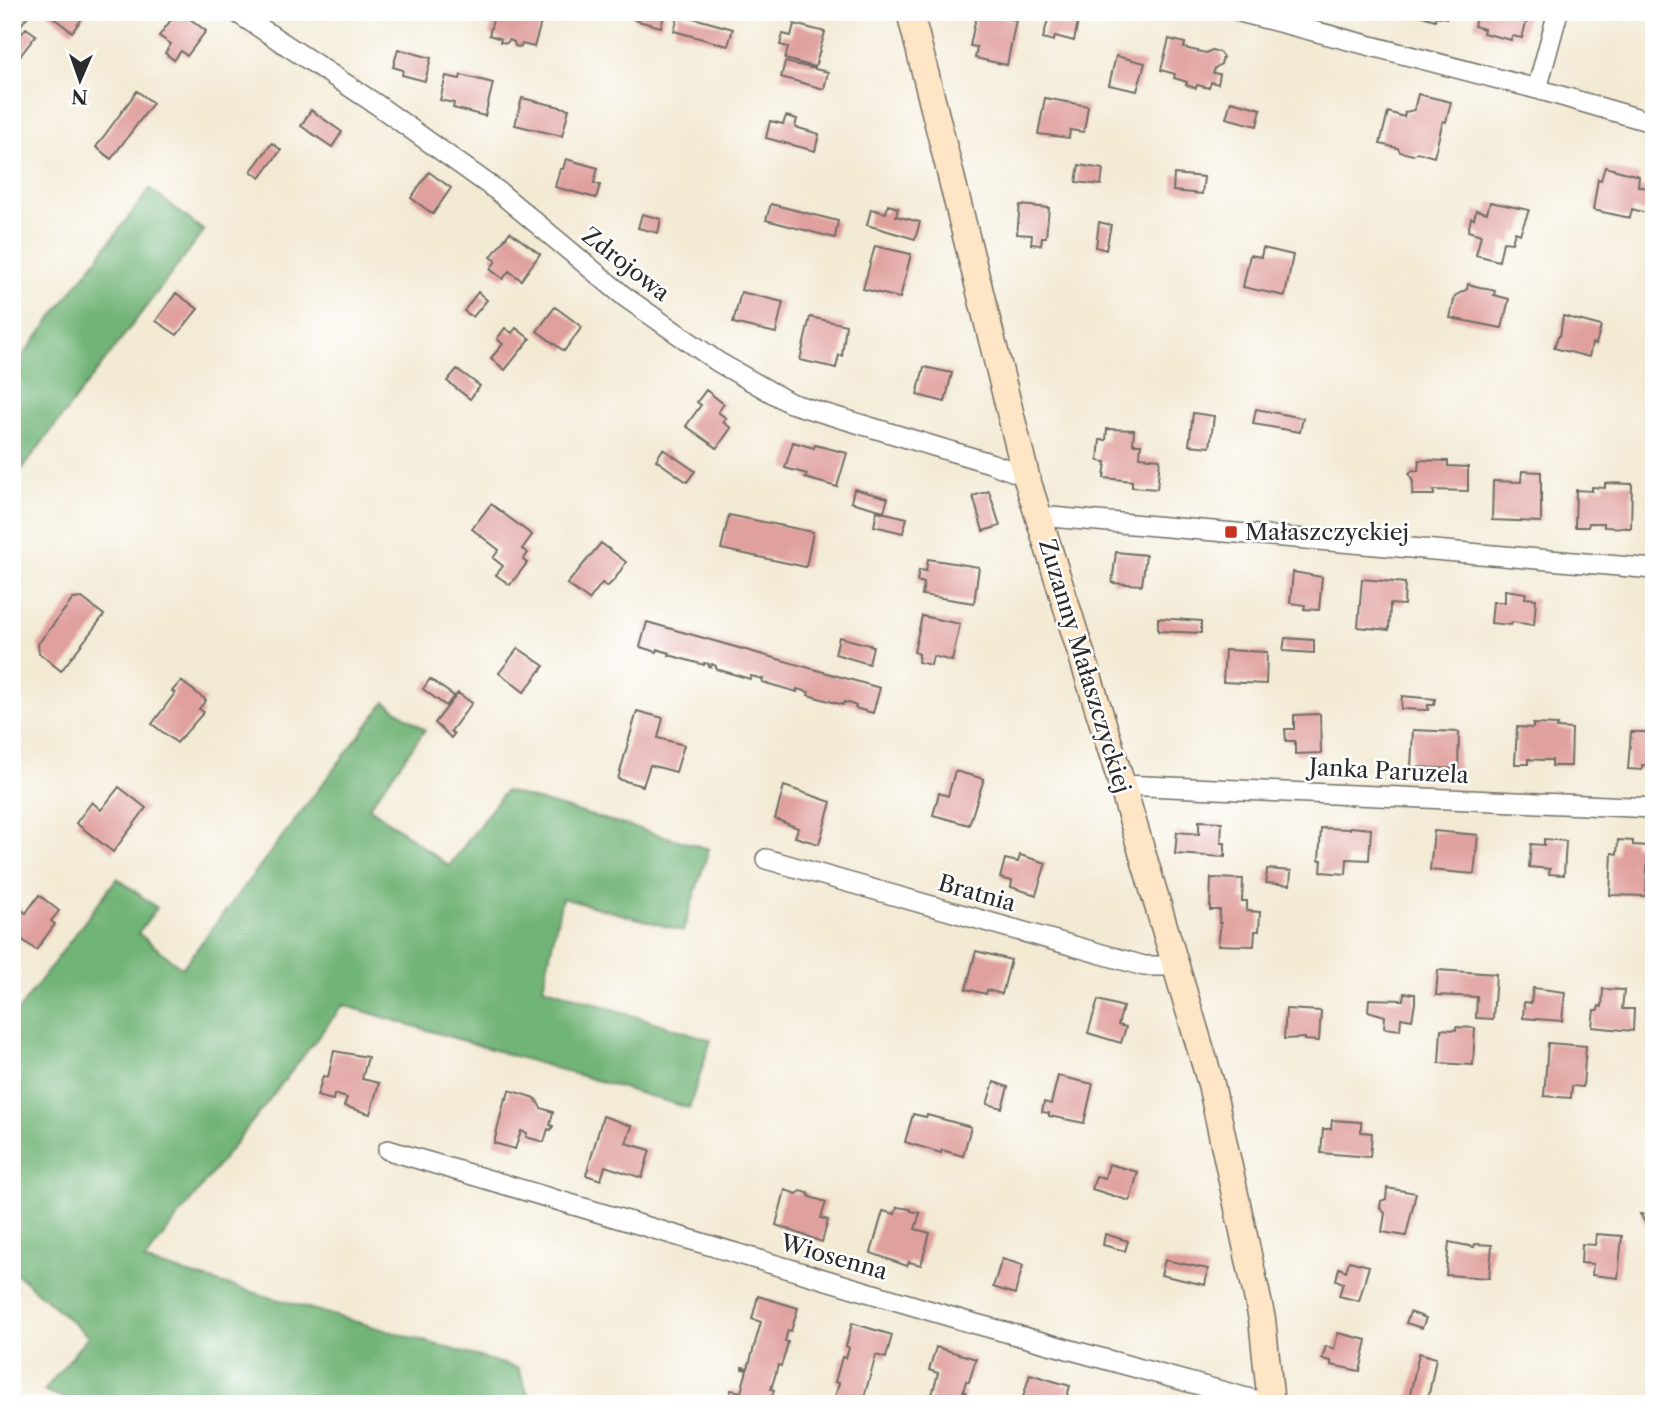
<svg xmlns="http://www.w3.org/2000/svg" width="1666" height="1416" viewBox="0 0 1666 1416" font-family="'Libre Caslon Text',serif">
  <rect width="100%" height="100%" fill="#fff"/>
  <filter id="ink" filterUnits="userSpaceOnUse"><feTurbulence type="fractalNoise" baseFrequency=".0143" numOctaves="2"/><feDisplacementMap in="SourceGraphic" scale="14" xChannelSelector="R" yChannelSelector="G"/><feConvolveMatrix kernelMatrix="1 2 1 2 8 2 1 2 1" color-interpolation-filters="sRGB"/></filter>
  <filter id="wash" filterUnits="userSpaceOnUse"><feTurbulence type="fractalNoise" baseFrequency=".00686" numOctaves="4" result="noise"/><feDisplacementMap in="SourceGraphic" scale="28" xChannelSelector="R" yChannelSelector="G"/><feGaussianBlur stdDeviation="1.57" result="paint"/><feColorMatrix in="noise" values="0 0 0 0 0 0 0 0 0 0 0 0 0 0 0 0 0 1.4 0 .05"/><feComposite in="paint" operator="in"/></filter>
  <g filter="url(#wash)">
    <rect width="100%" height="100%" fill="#f3ead4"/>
    <!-- forest -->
    <path fill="#71b477" stroke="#4e7051" stroke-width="2" d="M150,189L204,231L12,482V370Z
      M385,702L425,730L369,807L449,866L505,791L709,849L683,931L562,898L543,987L711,1040L689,1108L343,1005L144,1261L518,1368L532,1404H81L44,1391L88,1336L12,1270V1019L117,878L157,908L138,933L182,968Z"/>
    <g id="blocks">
      <!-- building -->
      <path fill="#e0a09d" d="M14,12H31L18,29L12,25Z
        M46,12H87L72,32Z
        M177,12H181L206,31L187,56L181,51L174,60L165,53L171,44L159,36Z
        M495,12H531L530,16L542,19L534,47L522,44L521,47L515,46L514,42L509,40L507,43L500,42L501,39L489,35Z
        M636,12H665L661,27L634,20Z
        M977,12L1016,20L1007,65L975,58L977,47L970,46Z
        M1050,12H1080L1074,41L1055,36L1054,41L1043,38Z
        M1409,12H1448L1447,18L1436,16L1435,20Z
        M1477,12H1529L1522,38L1512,36L1511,40L1483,33L1484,29L1474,26Z
        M679,14L733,29L728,46L674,31Z
        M794,24L825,32L815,67L785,59L788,47L780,45L783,34L791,36Z
        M26,28L36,35L18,59L12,55V45Z
        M1169,39L1185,43L1184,48L1206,53L1212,50L1219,52L1223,57L1221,64L1215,68L1213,73L1220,74L1218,84L1211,82L1209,88L1197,85L1196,88L1186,85L1187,82L1174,78L1175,74L1161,70Z
        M398,49L431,58L425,81L402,75L403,70L393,67Z
        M1116,56L1145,63L1137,91L1109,85Z
        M785,62L828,72L824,89L781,77Z
        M461,75L493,83L485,116L453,108L454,103L440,100L446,76L460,79Z
        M137,91L153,103L111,159L96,147Z
        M1418,94L1451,102L1446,122L1443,121L1434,157L1417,152L1413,155L1400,152L1398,148L1380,144L1388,112L1404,117L1405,112L1414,110Z
        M522,98L569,109L562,136L515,125Z
        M1045,98L1088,106L1084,132L1070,130L1069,138L1038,134Z
        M1231,101L1261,109L1257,126L1226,118Z
        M311,110L342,132L332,147L301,126Z
        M786,116L797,119L795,127L819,134L815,151L766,138L770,121L783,124Z
        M272,143L281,150L260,178L251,171Z
        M566,159L598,168L594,183L600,185L596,198L555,187L560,169H563Z
        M1079,165L1103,169L1101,185L1076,182Z
        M1605,167L1639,176L1638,186L1654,190V215L1632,209L1630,218L1593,210L1598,179L1601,180Z
        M429,172L451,188L433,214L411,198Z
        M1174,174L1204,177L1202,194L1173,191Z
        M1490,202L1529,210L1520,234L1515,232L1512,243L1503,242L1499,261L1476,255L1481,235L1468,231L1471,218L1474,219L1476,210L1487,213Z
        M771,204L838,221L835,238L766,220Z
        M888,205L898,208L896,216L920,222L915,239L867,225L871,209L886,213Z
        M1020,205L1049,208L1046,237H1042L1041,245L1031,244L1032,235L1017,234Z
        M642,214L661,219L658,233L638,228Z
        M1099,222L1111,225L1106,250L1096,247Z
        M510,232L540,254L521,280L509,271L503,279L490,269L496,261L491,257Z
        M875,246L911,254L900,298L863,289Z
        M1263,248L1293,255L1285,296L1243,287L1250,255L1261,257Z
        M1468,284L1495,291L1494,295L1509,299L1502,328L1450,318L1455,296L1467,289Z
        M478,292L487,300L473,317L464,311Z
        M741,292L783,302L776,333L733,323Z
        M176,293L198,309L177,335L156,321Z
        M555,307L582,327L564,351L537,331Z
        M1563,316L1601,326L1596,344L1592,343L1589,357L1554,348L1558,336H1560Z
        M810,317L846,325L842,356L839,355L836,368L800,360Z
        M505,328L512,333L516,328L530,339L505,370L491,358L503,344L497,339Z
        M924,367L952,373L945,402L917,395Z
        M457,369L480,386L470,399L447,381Z
        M706,390L724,404L718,412L726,418L723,422L731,428L717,448L686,426L701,405L697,402Z
        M1256,409L1303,418L1300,432L1253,424Z
        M1193,413L1214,416L1210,447L1189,445Z
        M1107,429L1134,430L1133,444H1141L1140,457L1160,459L1157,489L1132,487V481L1104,478L1106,462L1098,461L1100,440H1106Z
        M793,442L814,448L815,445L847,453L837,487L805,478L807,474L785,468Z
        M663,449L695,471L687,482L656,460Z
        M1419,460L1448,461V466L1468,467V491L1434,490V495H1412L1413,482L1409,473L1413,470L1418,471Z
        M1522,471L1541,472V522L1492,520L1493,481L1521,482Z
        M1605,483L1632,484L1631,528L1604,527V523H1589L1588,527H1575L1576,490L1592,491V487L1605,488Z
        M854,489L888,498L884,511L851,502Z
        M989,491L1000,526L983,531L973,496Z
        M491,504L532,535L522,549L528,553L523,560L527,563L510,585L496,575L503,566L493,558L499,550L472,529Z
        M877,511L907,518L903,533L874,526Z
        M729,515L813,532L806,567L721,549Z
        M601,543L626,562L615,579L607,587L602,583L589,600L567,584Z
        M1116,552L1146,555L1142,585L1112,583Z
        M928,559L979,567L974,603L922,595L924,583L917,581L919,570L926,571Z
        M1293,572L1322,577L1319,610L1304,609L1305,605L1290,603Z
        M1362,579L1405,583L1404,605L1390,604L1389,630L1358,627Z
        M1505,590L1526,593L1525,598L1536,599L1534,625L1512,622L1511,625L1491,623L1493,602H1505Z
        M82,598L104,615L61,671L39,653L38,644L73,599Z
        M922,616L960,624L952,661L933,656L931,665L918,662L919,654L914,652Z
        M1158,618L1201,621V633L1158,631Z
        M647,622L880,688L873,713L855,708L856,706L849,703L844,702L843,705L808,695L809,692L797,689V692L762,682L763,679L751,676L750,679L716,669V666L712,664L711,667H709V664L704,663V665L669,655L670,653L663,651L658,649L657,652L640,647Z
        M839,637L873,646L869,664L835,654Z
        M1285,638L1314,640V653L1283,651Z
        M518,648L544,666L524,692L499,673Z
        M1225,650L1267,652L1266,684L1223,682Z
        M430,679L454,696L446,706L423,689Z
        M181,681L206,700L199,709L204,712L177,743L152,724L175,693L172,691Z
        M458,693L472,703L451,731L454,734L451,738L435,723Z
        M1402,696L1435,699L1434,705H1428V710L1401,709Z
        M637,711L663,718L658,738L684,745L676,772L650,765L643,786L618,779Z
        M1320,714L1321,753L1295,754V741H1286L1285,729H1294V715Z
        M1533,724L1558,725L1557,728L1572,729L1571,766H1552V760H1542L1528,759V764H1515L1517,727L1533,728Z
        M1413,730L1459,732L1458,769L1411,767Z
        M1648,730H1654V766L1642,765V770L1628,769L1631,732H1647Z
        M955,771L984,779L969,825L933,815L939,793L948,796Z
        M784,786L831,802L819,844L795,837L798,828L775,819Z
        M119,787L146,808L113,852L76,823L92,802L101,810Z
        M1199,821L1222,822L1221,843H1225V857L1175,854L1177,832L1199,834Z
        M1350,827L1371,829L1369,860L1347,859L1346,874L1321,872L1322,860H1319L1321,828L1350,829Z
        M1434,831L1478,835L1474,874L1430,870Z
        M1544,839L1566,841L1564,875L1549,874L1550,869L1529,867L1531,844L1544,845Z
        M1618,840L1633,841V845L1648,846L1646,896L1610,895L1612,853L1617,854Z
        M1020,855L1046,863L1036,895L1011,887L1012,881L1000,878L1005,859L1018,862Z
        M1267,869L1291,871L1290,885L1266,883Z
        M1211,878L1243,879L1242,901H1247V911L1260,912L1259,931H1255L1254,946L1218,945L1221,923H1219L1220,910H1210Z
        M39,895L59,911L51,921L55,924L36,950L12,932V903L26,913Z
        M976,951L1011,960L1002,994L987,990L986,994L966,989Z
        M1438,970L1496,974L1493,1019L1476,1018L1477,997L1436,995Z
        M1533,988L1565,992L1562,1021L1523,1018L1524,1002L1531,1003Z
        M1603,989L1624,990L1622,1009H1634L1633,1031L1592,1027L1594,1010H1598L1599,1006L1602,1007Z
        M1404,993L1415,994V1003L1412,1020L1401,1018L1400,1030L1384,1028L1385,1016L1368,1011L1369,999L1403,1000Z
        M1098,1000L1123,1007L1118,1025L1126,1027L1121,1043L1088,1033Z
        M1286,1009L1321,1011L1319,1041L1305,1040V1038L1284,1039Z
        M1456,1027L1475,1028L1473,1065L1439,1063L1441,1029L1456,1030Z
        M1548,1043L1586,1046L1583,1087L1572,1086L1571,1098L1544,1096Z
        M334,1051L368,1057L362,1079L379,1083L370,1114L344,1106L347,1098L334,1094L333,1100L317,1096L323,1076L328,1077Z
        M1058,1076L1093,1084L1084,1123L1049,1116V1113L1042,1112L1044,1102L1051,1104Z
        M994,1082L1008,1087L1002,1108L987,1104Z
        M509,1090L535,1098L541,1108L553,1112L550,1125L553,1126L551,1130L548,1129L544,1142L526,1137L527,1133L521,1131L515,1149L494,1143L505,1098L507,1099Z
        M913,1114L926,1117L927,1115L971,1127L963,1156L942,1150L941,1153L905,1142Z
        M603,1116L632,1126L626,1143L650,1150L642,1178L605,1166L601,1180L586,1175Z
        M1332,1120L1361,1122V1132L1372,1133L1370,1157L1321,1153L1323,1129H1331Z
        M1109,1164L1138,1172L1130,1201L1092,1189L1096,1176L1105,1178Z
        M1387,1188L1416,1193L1406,1236L1382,1232L1385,1213L1380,1208L1381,1201L1386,1199Z
        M785,1190L797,1194L801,1191L808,1193L810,1197L826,1202L821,1218L828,1220L822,1242L776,1225Z
        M897,1207L911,1209V1211L920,1213L915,1229L930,1233L921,1265L909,1262L907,1266L871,1253L883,1211L895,1214Z
        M1640,1214L1654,1215V1237Z
        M1105,1234L1128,1241L1125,1251L1103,1245Z
        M1596,1234L1622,1236L1618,1278L1592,1275L1593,1264L1581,1263L1582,1244L1595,1245Z
        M1449,1242L1474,1247L1475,1244L1492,1245L1489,1278L1446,1275Z
        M1002,1259L1023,1265L1015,1294L993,1287Z
        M1165,1260L1208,1269L1205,1285L1161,1275Z
        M1349,1261L1369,1266L1359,1301L1339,1296L1343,1283L1336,1280L1339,1268L1346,1271Z
        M758,1296L798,1308L791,1331L788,1330L785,1341L788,1342L785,1354L781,1366L778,1365L775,1376L771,1389L774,1390L770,1404H727L731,1390L741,1392L747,1370L742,1369V1367L748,1368L761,1322L752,1319Z
        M1410,1312L1426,1318L1422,1328L1406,1323Z
        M852,1323L892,1335L886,1358L876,1355L862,1404H833L839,1383L835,1382L842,1357L846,1358L849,1348L846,1346Z
        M1338,1333L1367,1340L1360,1371L1331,1365V1361L1322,1359L1326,1346L1334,1349Z
        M936,1347L976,1359L969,1382L966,1381L963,1392H966L963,1404H930L932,1397L926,1395L927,1394L932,1395L938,1373L929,1370Z
        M1419,1353L1436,1358L1427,1404L1409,1399Z
        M1030,1374L1070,1386L1065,1404H1025L1026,1398L1023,1397Z"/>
    </g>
  </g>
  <g filter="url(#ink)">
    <use href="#blocks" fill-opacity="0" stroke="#716e66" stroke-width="2"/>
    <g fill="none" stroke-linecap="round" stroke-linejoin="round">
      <!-- street casing -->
      <g stroke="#716e66" stroke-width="22">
        <path id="street" d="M236,12L376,104L499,192L625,297L718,362L790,403L990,463L1026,476
          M1240,12L1537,89L1654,123
          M1537,89L1558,12
          M1039,516L1654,569
          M1122,785L1654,808
          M766,859L1123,960L1144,966H1176
          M388,1150L965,1321L1269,1404"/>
      </g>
      <!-- secondary casing -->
      <g stroke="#716e66" stroke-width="29">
        <path id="secondary" d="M910,12L1026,476L1122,785L1211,1084L1262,1319L1271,1404"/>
      </g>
      <!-- street -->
      <use href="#street" stroke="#fff" stroke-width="19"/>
      <!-- secondary -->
      <use href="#secondary" stroke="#fde5c5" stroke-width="26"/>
    </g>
  </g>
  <!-- markers -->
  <rect fill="#c8321e" stroke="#fff" stroke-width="2.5" x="1224" y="525" width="14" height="14" rx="3.5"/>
  <g text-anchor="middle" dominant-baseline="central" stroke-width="5" stroke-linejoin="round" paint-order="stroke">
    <!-- street labels -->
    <g font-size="23" fill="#2b2b2b" stroke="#fff">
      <text transform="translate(626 264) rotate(38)">Zdrojowa</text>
      <text transform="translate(1085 666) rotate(73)">Zuzanny Małaszczyckiej</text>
      <text transform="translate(1389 771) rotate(3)">Janka Paruzela</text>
      <text transform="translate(977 893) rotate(16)">Bratnia</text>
      <text transform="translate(834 1257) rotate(16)">Wiosenna</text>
    </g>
    <!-- poi labels -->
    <g font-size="23" fill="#2b2b2b" stroke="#fff" text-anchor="start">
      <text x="1245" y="532">Małaszczyckiej</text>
    </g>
  </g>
  <!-- margin -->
  <rect width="1666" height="1416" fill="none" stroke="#fff" stroke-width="42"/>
  <!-- north arrow -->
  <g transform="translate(80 80) rotate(182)" stroke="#ffffff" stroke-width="5" paint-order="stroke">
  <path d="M0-5L12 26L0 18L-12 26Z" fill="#2b2b2b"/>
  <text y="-10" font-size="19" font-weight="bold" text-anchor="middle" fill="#2b2b2b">N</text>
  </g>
</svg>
